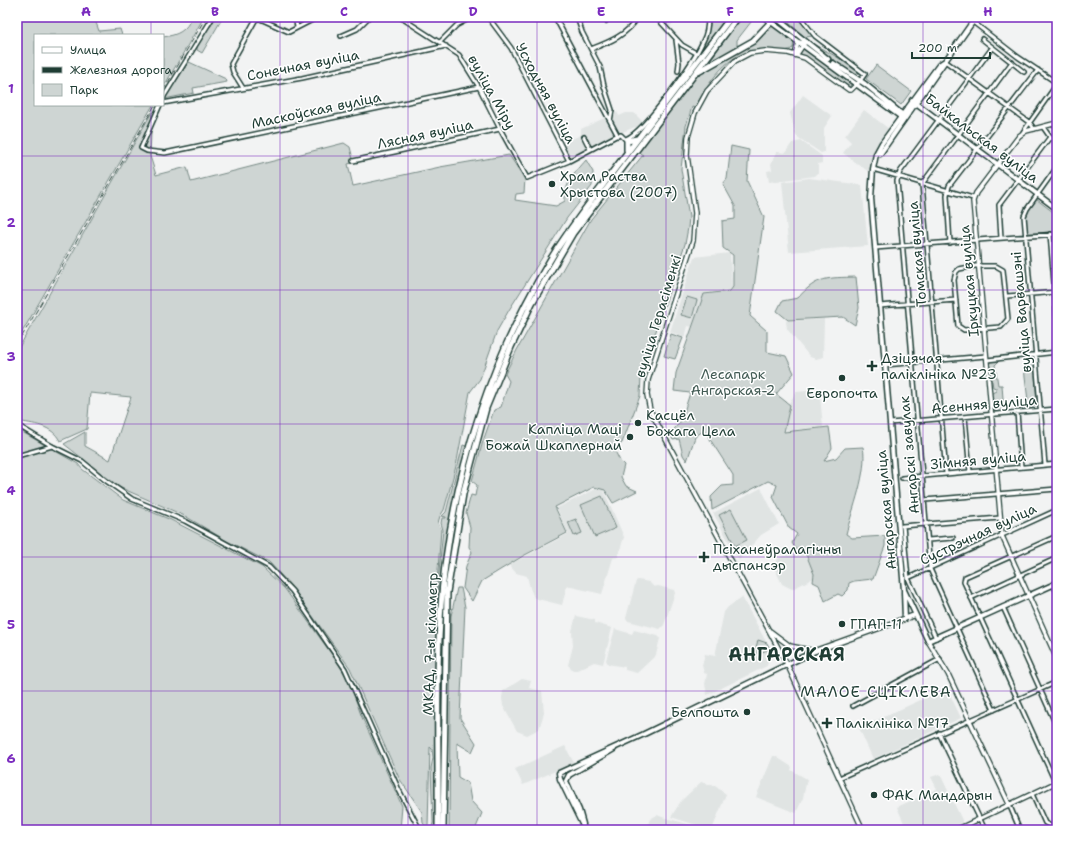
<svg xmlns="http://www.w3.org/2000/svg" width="1074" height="847" viewBox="0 0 1074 847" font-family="'Shantell Sans',sans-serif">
  <rect width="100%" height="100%" fill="#f2f3f3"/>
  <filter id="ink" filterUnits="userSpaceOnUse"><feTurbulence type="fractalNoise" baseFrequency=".025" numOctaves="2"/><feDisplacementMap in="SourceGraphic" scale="8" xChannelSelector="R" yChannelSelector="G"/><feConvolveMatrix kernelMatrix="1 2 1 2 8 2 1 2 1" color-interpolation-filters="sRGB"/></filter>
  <g filter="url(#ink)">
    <!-- built -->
    <path fill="#e0e4e3" d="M661,17H680L667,29L659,19Z
      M803,95L832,116L824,128V152L821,153L796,136L790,113Z
      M864,110L889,129L874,154L869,172L843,153L851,142L845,136Z
      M617,112L619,116L626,113H634L642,121L636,128L635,127L615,135L571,159L563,143L581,135V129Z
      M801,141L822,156V163L818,164V173L815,176L769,182L767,171L772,170L771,164L777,152L785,153L792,143Z
      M809,178L862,185L868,246L789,252L782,182Z
      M730,253L732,288L729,291L705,293L692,327L688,326L685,337L670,332L694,257Z
      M824,319L823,357L816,359L810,357L787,329L786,321Z
      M817,390L820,396L823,427L786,431V408L796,392Z
      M602,486L624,537L618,557L613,558L602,594L567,586L562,605L534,598L530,588L527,576L516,573L509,565L568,534L557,508Z
      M761,488L779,524L761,535L739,560L713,513Z
      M821,548L820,575L792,589L782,584L773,565L779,558L797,551Z
      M638,580L649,582L654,587L658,586L674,590L675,593L664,625L660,629L628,621L626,618L636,581Z
      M742,597L771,651L767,666L707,695L705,684L707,674L704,673L702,665L705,654L715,656L724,612L728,607Z
      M576,616L595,620V623L612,628L603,664L594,662L577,670H573L568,665L573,646L572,631Z
      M615,629L632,634L634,630L658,636L660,638L656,655L637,673L625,670V667L608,664L606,660Z
      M522,679L531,681L529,688L542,691L544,713L539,729L527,735L517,731L503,706L502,698L503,691Z
      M947,688L961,718L873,759L859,728Z
      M565,746L574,763L523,785L515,769Z
      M773,756H775L792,767L791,770L807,779L803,798L796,813L756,797Z
      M940,774L962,820V823L949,830H907L897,807L937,789L931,777Z
      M701,782L715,786L726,794L712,830L671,817L681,801Z
      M657,815L662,817L695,826L693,830H646L650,819Z"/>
    <!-- green -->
    <path fill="#ced5d3" stroke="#768984" d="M17,17H94L99,31L120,29L122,35H35V105H153L17,341Z
      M192,17H204L163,88V37C178,35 186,31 192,17Z
      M215,17H223L202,53L197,50V46L207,29L211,26Z
      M710,17H727L686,72L706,40Z
      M744,17L748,20L750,17H753L751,22L737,40V45L741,47L709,62L735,25Z
      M782,17H799L813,36L805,37Z
      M787,24L806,40L837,57L859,73L855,75C842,66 792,34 787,24Z
      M771,26L775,27L794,40L793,48C785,54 769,49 759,50C728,51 708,83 695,108L692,107L686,126L681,169L689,217L688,228L685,244L641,376L640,396L622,443L614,449L620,461L624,465L621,477L626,486L637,491L613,503L605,490L594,487L555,507L567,533L523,556L482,581L472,601L463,588L466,566L472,552L469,547L470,527L466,513L471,495L475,496L477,485L472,481L483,441L494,410L501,407L509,381L505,374L517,350L591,219L643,155L638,152L694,79C708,63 729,58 747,47C757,41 762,33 771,26Z
      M803,48L851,84L850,87L801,54L799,52Z
      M189,62L226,79L227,82L193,88L194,93L164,99Z
      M876,65L911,91L901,105L866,79Z
      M152,112L150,156L156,175L187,167L191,182L344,143L350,147L353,159L352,163L348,164L353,186L440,167L509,155L525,179L524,193L516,194L515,200L556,206L565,201C564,183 575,173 586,160L593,172L592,186L567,218L509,310L497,331L480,379L470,392L456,466L444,510L440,516L438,523L441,529L435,611L443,530L441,523L442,518H446V517L442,516L446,512L463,445L466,446L449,520L437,603L436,636L435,830H431L433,823L431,768L433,758L432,749L430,747L428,826L426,827L423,823L422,812L399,778L350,668L291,586L269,562L227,541L185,516L119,487L64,444L85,432V446L110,460L131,397L90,393L87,429L60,441C52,425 33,424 17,421V351Z
      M731,146L749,150L747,181L764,217L750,316L767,331V352L786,356L794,373L776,394L790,405L784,432L829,427L832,448L824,461L836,458L845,448L863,447C868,471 852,510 846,534L852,538L885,536V546L873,579L854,581L849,583L848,590L842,596L838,594L825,601L819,585L813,582L814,574L806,554L796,550L792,543L797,534L789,528L773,497L777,485L768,481L712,510L711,497L722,486L733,485V475L704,430L695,437L687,461L683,455L679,439L673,440L670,434L681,421L690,393L674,391L676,373L704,294L730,291L733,287V255L723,248L722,221L735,219V206L723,184L727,179Z
      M1036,199L1057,215V232L1027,233L1026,212Z
      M856,277L859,308L855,325L843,317L788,320L777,311L782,301L798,298C817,276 828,278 856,277Z
      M687,297L697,300L692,318L681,315Z
      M671,334L683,338L675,359L664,356Z
      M1025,359H1034L1037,405L1029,409L1024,368L1028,367V362Z
      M988,361H999L995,365L998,385H1002L1004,412H995V409H992L990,394L996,391V388L993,387L992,381L989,380Z
      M17,429L78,464L82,469L123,500L171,520L262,567L285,589L338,663L350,683L361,715L402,806L400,830H17Z
      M602,496L616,528L595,537L581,505Z
      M731,509L747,540L735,546L719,515Z
      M576,519L582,533L574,536L568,522Z
      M457,588H461L465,607L460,718L476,743L472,752L457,743L458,777L468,783L471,801L482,813L475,830H449L451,616Z
      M758,640L767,643L770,649L754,655Z"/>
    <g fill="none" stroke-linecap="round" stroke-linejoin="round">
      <!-- minor casing -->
      <g stroke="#1f3d34" stroke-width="6">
        <path id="minor" d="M256,17L289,32L318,17
          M295,17L297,27
          M400,17L459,55L479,87L500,129L527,178L569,161L616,136L621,135L627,141
          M488,17L511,48L569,161
          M555,17L618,136
          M577,17L582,32L600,67L604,86L612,110L610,121
          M600,17L606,21
          M656,17L682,45L696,53
          M800,17L815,36L865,74L860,81
          M973,22L1018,57L1057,83
          M341,36L357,29L369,17
          M982,39L1024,72
          M676,40L679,63L678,71
          M440,42L457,25L472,17
          M992,48L900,172L897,181L930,569L994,710
          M591,49C610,42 627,35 638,17
          M945,61L1030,123L1034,129
          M243,88L233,72L231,64L257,17
          M163,98L213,17
          M163,103L302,78L446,46
          M160,105L141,148L147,151L165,153L479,87
          M1043,127L1050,137L1057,142
          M1023,132L1057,84
          M584,137L590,149
          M626,139C645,131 694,62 703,41C707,34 708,25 708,17
          M353,161L500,129
          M873,169L973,198
          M1050,234L1057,319
          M1001,238L999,205L1050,137
          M950,243L947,195L949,186L1038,70
          M875,248L1057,234
          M975,266H996L1003,270L1008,319L1001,327L964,330L958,326L954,280L956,272L959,269Z
          M1007,296L1057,292
          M879,306L956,300
          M987,360L1057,352
          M885,365L986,356
          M1017,412L1021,467
          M965,417L970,472
          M890,423L1057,409
          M17,425L52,446L82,461L105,480L132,499L185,521L269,567L292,591L345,669L399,790L420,830
          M17,456L52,446
          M1045,465L1024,216L1027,209L1057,167
          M946,474L922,184L1012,62
          M902,478L1057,464
          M925,500L1057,489
          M902,526L1000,518
          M903,526L908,578L936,638
          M1057,536L965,577L964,582L1057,786
          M928,540L953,538
          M908,578L1057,510
          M1053,584L1057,592
          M971,598L1057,558
          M1003,607L1057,727
          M853,706L940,659
          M939,733L985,830
          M839,778L1057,682
          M1032,794L1045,823L1057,829
          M1009,804L1020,830"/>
      </g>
      <!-- tertiary casing -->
      <g stroke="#1f3d34" stroke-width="6">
        <path id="tertiary" d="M797,54L803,45
          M795,55L798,42L805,43
          M858,83L851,90H849L805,58L788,53L765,51L750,53L735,61L707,91L695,113L688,137L687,155L695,213L693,241L648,380L647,395L650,410L787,664L863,830
          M1057,123L1026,131L1019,136L976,193L973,201L1002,536L1057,659
          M770,631L790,646L815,651
          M928,641L948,674L1009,804
          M956,830L1057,782"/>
      </g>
      <!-- secondary casing -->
      <g stroke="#1f3d34" stroke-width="7">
        <path id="secondary" d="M764,17L901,117
          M775,17L828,59
          M945,61L939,65L882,143L876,154L873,169L871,198L904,590L928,641L1057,583
          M833,63L865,84L903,115
          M912,100L1057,209
          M880,154L976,17
          M904,592L905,619
          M583,824L579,810L566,781L569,775L614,749
          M582,830L584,829L583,826L560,779L559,773L642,735L815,651L915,615"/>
      </g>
      <!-- trunk casing -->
      <g stroke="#1f3d34" stroke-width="8">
        <path id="trunk" d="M698,72L753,41L770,23
          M627,150V141L637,139
          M438,830C439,744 434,651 445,565C459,458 494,355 549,262C567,231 590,203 611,174C651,121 691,69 731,17
          M443,830L447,592L463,494L486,408L511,347L532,303L573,233L738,17"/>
      </g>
      <!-- minor -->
      <use href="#minor" stroke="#fff" stroke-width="3"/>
      <!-- tertiary -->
      <use href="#tertiary" stroke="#fff" stroke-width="3.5"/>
      <!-- secondary -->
      <use href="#secondary" stroke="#fff" stroke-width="4"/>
      <!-- trunk -->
      <use href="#trunk" stroke="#fff" stroke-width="5"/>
      <!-- rail -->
      <path stroke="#1f3d34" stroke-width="1" stroke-dasharray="6 3" stroke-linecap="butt" d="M163,91L206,17
        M17,345L155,105"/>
    </g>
  </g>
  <!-- grid -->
  <path fill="none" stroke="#7b2cbf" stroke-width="1" stroke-opacity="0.55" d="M151,17V35M280,17V830M408,17V830M537,17V830M666,17V830M794,17V830M923,17V830M151,105V830M17,156H1057M17,290H1057M17,424H1057M17,557H1057M17,691H1057"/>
  <!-- markers -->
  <g fill="#1f3d34" stroke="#fff" stroke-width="1.5">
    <circle cx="552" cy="184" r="4"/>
    <path d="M870 360h4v4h4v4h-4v4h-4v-4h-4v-4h4z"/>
    <circle cx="842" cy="378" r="4"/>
    <circle cx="638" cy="423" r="4"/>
    <circle cx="630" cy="437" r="4"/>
    <path d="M702 551h4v4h4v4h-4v4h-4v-4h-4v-4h4z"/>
    <circle cx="842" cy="624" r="4"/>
    <circle cx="747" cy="712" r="4"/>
    <path d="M825 717h4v4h4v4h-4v4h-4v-4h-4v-4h4z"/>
    <circle cx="874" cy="795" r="4"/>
  </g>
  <g text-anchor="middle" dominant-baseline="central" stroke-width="3" stroke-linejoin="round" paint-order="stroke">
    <!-- street labels -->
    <g font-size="14" fill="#1f3d34" stroke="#fff">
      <text transform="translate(303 65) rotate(-11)">Сонечная вуліца</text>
      <text transform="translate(492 92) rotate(61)">вуліца Міру</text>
      <text transform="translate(546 93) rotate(62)">Усходняя вуліца</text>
      <text transform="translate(316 110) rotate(-12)">Маскоўская вуліца</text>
      <text transform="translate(425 134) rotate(-12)">Лясная вуліца</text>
      <text transform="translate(982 138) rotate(37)">Байкальская вуліца</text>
      <text transform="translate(917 254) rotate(-95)">Томская вуліца</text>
      <text transform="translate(969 281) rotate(-95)">Іркуцкая вуліца</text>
      <text transform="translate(1021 312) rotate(-95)">вуліца Варвашэні</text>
      <text transform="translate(658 316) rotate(-73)">вуліца Герасіменкі</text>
      <text transform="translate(984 404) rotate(-5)">Асенняя вуліца</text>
      <text transform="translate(909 455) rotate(-95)">Ангарскі завулак</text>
      <text transform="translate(978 460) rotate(-5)">Зімняя вуліца</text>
      <text transform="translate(886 510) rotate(-95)">Ангарская вуліца</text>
      <text transform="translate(978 534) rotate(-25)">Сустрэчная вуліца</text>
      <text transform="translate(430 644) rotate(-88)">МКАД, 7-ы кіламетр</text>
    </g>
    <!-- poi labels -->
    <g font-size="14" fill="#1f3d34" stroke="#fff" text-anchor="start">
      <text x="560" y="176">Храм Раства<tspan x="560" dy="16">Хрыстова (2007)</tspan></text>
      <text x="881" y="358">Дзіцячая<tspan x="881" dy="16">паліклініка №23</tspan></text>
      <text x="842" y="393" text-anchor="middle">Европочта</text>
      <text x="646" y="415">Касцёл<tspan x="646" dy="16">Божага Цела</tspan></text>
      <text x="622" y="429" text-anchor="end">Капліца Маці<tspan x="622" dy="16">Божай Шкаплернай</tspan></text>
      <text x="713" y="549">Псіханеўралагічны<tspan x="713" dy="16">дыспансэр</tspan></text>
      <text x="850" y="624">ГПАП-11</text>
      <text x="739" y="712" text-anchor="end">Белпошта</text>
      <text x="836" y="723">Паліклініка №17</text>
      <text x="882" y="795">ФАК Мандарын</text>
    </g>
    <!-- park labels -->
    <g font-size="14" fill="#425b54" stroke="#fff">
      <text x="733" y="374">Лесапарк<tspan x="733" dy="16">Ангарская-2</tspan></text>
    </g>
    <!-- neighbourhood labels -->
    <g font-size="15" letter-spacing="1" fill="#1f3d34" stroke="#fff">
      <text x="876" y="692">МАЛОЕ СЦІКЛЕВА</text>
    </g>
    <!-- district labels -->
    <g font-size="18" font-weight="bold" letter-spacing="1" fill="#1f3d34" stroke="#fff">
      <text x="787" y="655">АНГАРСКАЯ</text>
    </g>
  </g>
  <!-- margin -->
  <rect width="1074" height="847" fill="none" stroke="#fff" stroke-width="44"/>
  <!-- legend -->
  <rect x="34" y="34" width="130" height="72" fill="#ffffff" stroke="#a5b1ae"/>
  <rect x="42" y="47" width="20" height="6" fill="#ffffff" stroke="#a5b1ae"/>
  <text x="70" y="54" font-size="12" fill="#1f3d34">Улица</text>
  <rect x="42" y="67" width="20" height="6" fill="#1f3d34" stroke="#a5b1ae"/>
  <text x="70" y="74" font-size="12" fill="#1f3d34">Железная дорога</text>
  <rect x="42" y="84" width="20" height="12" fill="#ced5d3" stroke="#a5b1ae"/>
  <text x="70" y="94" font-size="12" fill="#1f3d34">Парк</text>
  <!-- scale -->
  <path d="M912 52v6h78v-6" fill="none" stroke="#1f3d34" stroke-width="2"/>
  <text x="918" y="52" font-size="12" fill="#1f3d34" stroke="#ffffff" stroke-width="3" paint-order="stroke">200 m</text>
  <rect x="22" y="22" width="1030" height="803" fill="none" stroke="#7b2cbf" stroke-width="1.5"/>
  <g font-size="13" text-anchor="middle" font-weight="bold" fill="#7b2cbf">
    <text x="86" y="16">A</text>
    <text x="215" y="16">B</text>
    <text x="344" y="16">C</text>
    <text x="473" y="16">D</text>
    <text x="601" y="16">E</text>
    <text x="730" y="16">F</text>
    <text x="859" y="16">G</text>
    <text x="988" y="16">H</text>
    <text x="11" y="93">1</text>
    <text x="11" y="227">2</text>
    <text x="11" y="361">3</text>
    <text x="11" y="495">4</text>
    <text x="11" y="629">5</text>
    <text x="11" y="763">6</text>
  </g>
</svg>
